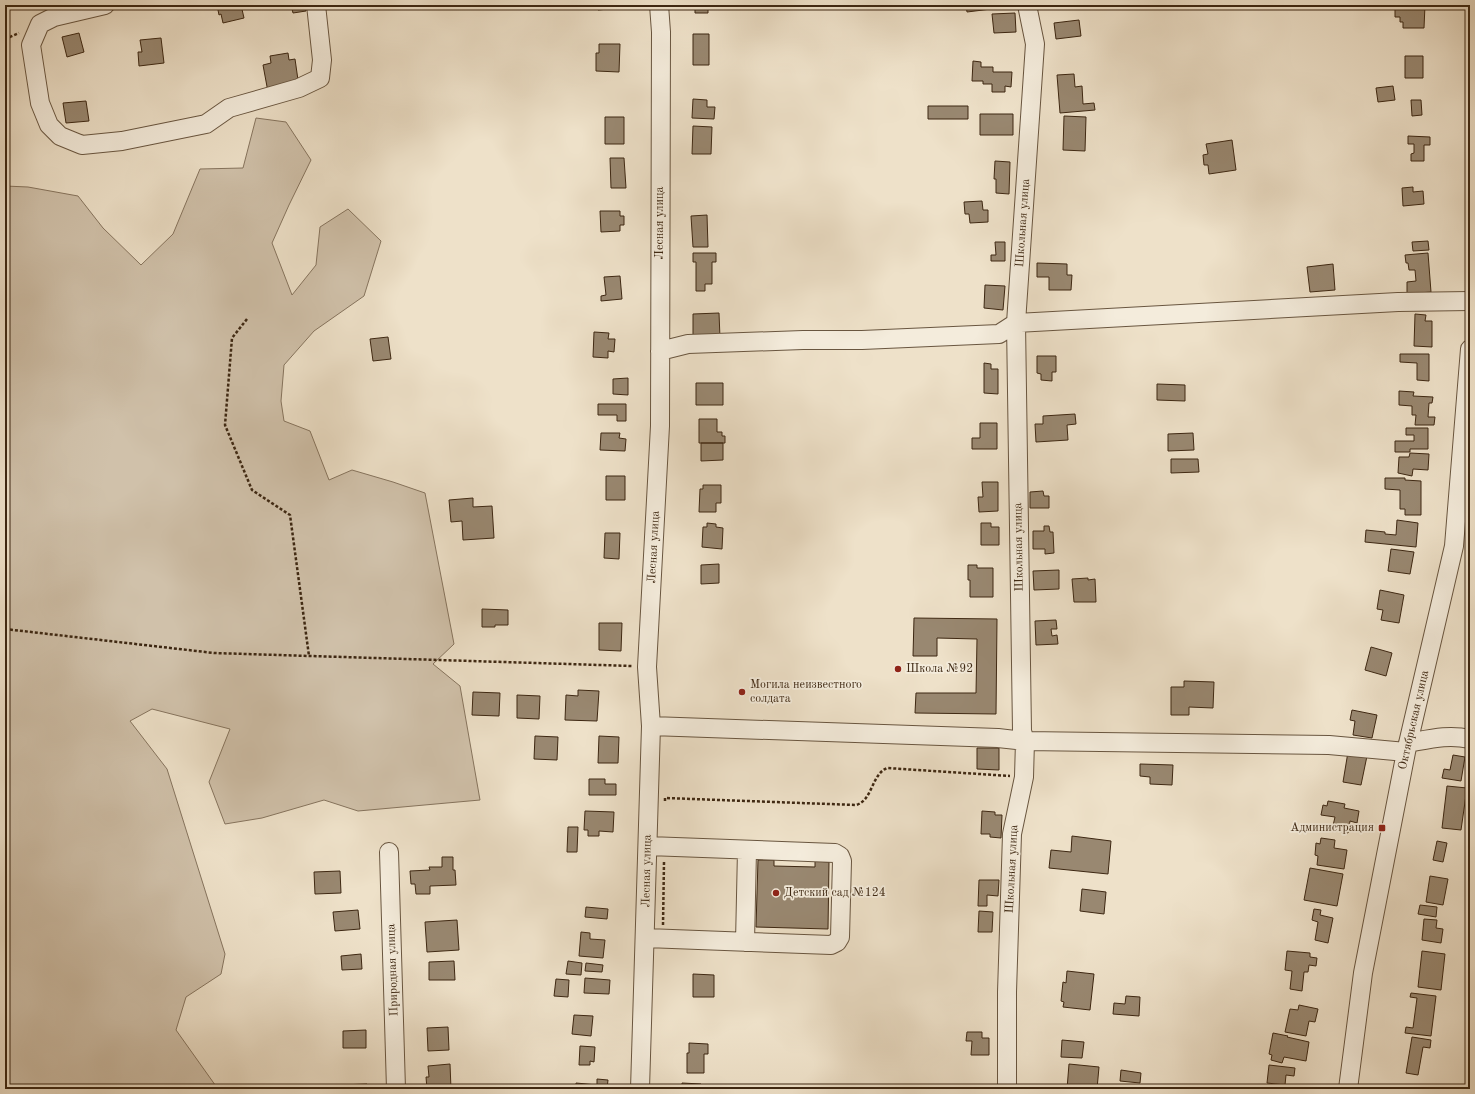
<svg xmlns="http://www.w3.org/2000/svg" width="1475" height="1094" viewBox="0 0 1475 1094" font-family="'Old Standard TT',serif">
  <rect width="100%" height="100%" fill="#eee1c9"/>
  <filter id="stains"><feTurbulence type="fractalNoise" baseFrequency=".005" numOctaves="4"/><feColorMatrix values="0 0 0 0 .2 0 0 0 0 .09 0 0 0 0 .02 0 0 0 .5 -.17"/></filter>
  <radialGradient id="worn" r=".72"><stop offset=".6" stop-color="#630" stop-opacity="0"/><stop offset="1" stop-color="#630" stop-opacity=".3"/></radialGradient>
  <!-- green -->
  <path fill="#d0c1aa" stroke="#86745e" d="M256,118L286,122L311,160L289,205L272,243L292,295L316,265L320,227L348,209L381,241L364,296L314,331L284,365L281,401L284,421L310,431L329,480L352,470L393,482L425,493L454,644L433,664L460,686L480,800L358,811L324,800L262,818L225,824L209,782L230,729L152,709L130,721L167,769L225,954L221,974L186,997L176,1030L218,1089H5V186L28,187L78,196L103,228L141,265L173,234L200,169L243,168Z"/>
  <!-- building -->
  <path fill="#998871" stroke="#3d2712" d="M217,5H241L244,18L223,23L221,14L219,15Z
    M291,5H305L306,11L293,13Z
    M423,5H447V6L423,9Z
    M598,5H619V8L598,10Z
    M695,5H731V7H708V13H695Z
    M966,5H991V9L967,12Z
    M1395,5H1425L1424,28H1403V22H1400V17H1395Z
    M1015,13L1016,32L994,33L992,14Z
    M1079,20L1081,36L1056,39L1054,23Z
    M79,33L84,52L67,57L62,37Z
    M693,34H709V65H693Z
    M161,38L164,63L139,66L138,52H142L140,40Z
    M599,44H620L619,72L596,71V53H599Z
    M288,53L289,60L295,59L299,87L268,92L263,65L271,63L270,56Z
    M1405,56H1423V78H1405Z
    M973,61L981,62V67H993V72H1012L1011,87L1005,86V92H992V84H983V81H972Z
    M1074,74L1075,87L1082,86L1083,104L1094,103L1095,110L1060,113L1057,75Z
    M1393,86L1395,100L1378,102L1376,88Z
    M693,99L707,100V107H715L714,119L692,118Z
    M1411,100H1421L1422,115L1412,116Z
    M86,101L89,121L66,123L63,103Z
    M928,106H968V119H928Z
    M980,114H1013V135H980Z
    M1064,116L1086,117L1085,151L1063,150Z
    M605,117H624V144H605Z
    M693,126L712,127L711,154H692Z
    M1408,136L1430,137V145H1424V161H1411V154L1414,153V144H1408Z
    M1232,140L1236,170L1209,174L1208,165H1204L1203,155L1208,154L1206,144Z
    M610,158H624L626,188H611Z
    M995,161L1010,162L1009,194L996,193V179H994Z
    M1413,187V192L1423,191L1424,204L1403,206L1402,188Z
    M982,201L983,210H988V222L970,223L969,214H965L964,202Z
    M600,211H620V216H624V225H620V231L601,232Z
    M707,215L708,247H693L691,216Z
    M1428,241L1429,250L1413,251L1412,242Z
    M995,242H1005V261H991V255H996Z
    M693,253H716V262H712V284H705V291H696V262H693Z
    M1428,253L1431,292L1407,294V282L1416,281L1415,270H1409L1408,263H1406L1405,255Z
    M1037,263L1067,264V275H1072L1071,290H1049V277H1037Z
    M1333,264L1335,290L1310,292L1307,267Z
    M620,276L622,299L601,301V296L606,295L604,277Z
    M985,285L1005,286L1003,310L984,308Z
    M719,313L720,338L693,339V314Z
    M1415,314L1426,315L1425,321H1432V347L1414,346Z
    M594,332L609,333L608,339H615L614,352L608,351V358L593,357Z
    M388,337L391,359L373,361L370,339Z
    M1400,354H1429V381L1417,380V363L1400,362Z
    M1037,356H1056V372H1052V381L1041,380V374L1037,373Z
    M984,363L991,364V369H998V394L984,393Z
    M628,378V395L613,394V379Z
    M696,383H723V405H696Z
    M1157,384L1185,385V401L1157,400Z
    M1399,391L1414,392L1413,396L1433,397L1432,403H1429L1428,417H1435L1434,425H1415L1416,415H1412V406L1399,405Z
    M598,404H626V421H617V415H598Z
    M1075,414L1076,424L1067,425L1068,440L1036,442L1035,424H1043V416Z
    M699,419H717V432H722V436H725V443H699Z
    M980,423H997V449H972V438H980Z
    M1406,428H1428V449H1410V452H1395V441H1414V435H1406Z
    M601,433H620L619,438L626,439L625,451L600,450Z
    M1193,433L1194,450L1168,451V434Z
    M701,443H723V460L701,461Z
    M1410,453L1429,454L1428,470L1413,469L1412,476L1398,473L1399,457H1409Z
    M1171,459H1198L1199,472L1171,473Z
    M606,476H625V500H606Z
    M1385,478H1405V480L1421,481V515H1405V509H1400V490L1385,489Z
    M982,482H998V511L979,512L978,497H983Z
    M703,485H721V503H716V512H699L700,489H703Z
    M1043,491L1044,496H1049V508H1030V492Z
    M473,498V507L492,506L494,538L463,540L462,521L451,522L449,500Z
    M1397,520L1418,523L1416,547L1365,542L1366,530L1385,532V534L1396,535Z
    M707,523L716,524V527L723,528L722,549L702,547L703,527H707Z
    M981,523H991V527H999V545H981Z
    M1044,526H1049L1050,532H1053L1054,553L1045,554V549H1033V531H1044Z
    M605,533H620L619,559L604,558Z
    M1391,549L1414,552L1410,574L1388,571Z
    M719,564V583L701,584V565Z
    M968,565H977V568H993V597H970V580H968Z
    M1059,570V589L1034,590L1033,571Z
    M1088,578V580L1095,579L1096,602H1074L1072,579Z
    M1380,590L1404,595L1399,623L1381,620L1383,610L1377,609Z
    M482,609L508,610V625H495V627H482Z
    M914,618L997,619L996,714L915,713L916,693H976L977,639L937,638V656H913Z
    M1056,620L1057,629H1051L1052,636L1057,635L1058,644L1036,645L1035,621Z
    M599,623H622L621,651L599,650Z
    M1371,647L1392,653L1386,676L1365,670Z
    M1184,681L1214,682L1213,708L1189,707V715H1171V687H1184Z
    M578,690L599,691L597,721L565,720L566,695L578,696Z
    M473,692L500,693L499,716L472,715Z
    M517,695L540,696L539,719L517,718Z
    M1352,710L1377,715L1372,738L1353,735L1355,721L1350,720Z
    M535,736L558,737L557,760L534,759Z
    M599,736L619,737L618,763H598Z
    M977,748H999V770L977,769Z
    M1348,752L1367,756L1361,785L1343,782Z
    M1453,755L1465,757L1461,781L1442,778L1444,769L1450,770Z
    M1140,764L1173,765L1172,785L1150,784V777L1140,776Z
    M589,779H605V784H616V795H589Z
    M1447,786L1467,788L1461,830L1442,828Z
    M1328,801L1345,804L1344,808L1359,811L1357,823L1350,821L1348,833L1332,830L1335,817L1321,815L1323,805L1327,806Z
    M585,811L614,812L613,832L599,831V836H588V830H584Z
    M982,811L995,812V815H1002L1001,838L990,837V834H981Z
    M568,827H578L577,852H567Z
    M1072,836L1111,841L1108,874L1049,868L1051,850L1071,852Z
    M1321,838L1335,840L1334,848L1347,850L1344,869L1317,865L1318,856L1315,855L1316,843L1320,844Z
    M1437,841L1447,843L1443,862L1433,860Z
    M442,857H453V870H455L456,885L430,886V894H416L415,884H411L410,871L430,870L429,867H442Z
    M758,860H774V866L815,867V861L829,862L828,929L756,927Z
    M1310,868L1343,874L1337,906L1304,900Z
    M340,871L341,893L315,894L314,872Z
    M1430,876L1448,879L1443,905L1426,902Z
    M979,880H999L998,896L987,895V906H978Z
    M1082,889L1106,892L1104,914L1080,911Z
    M1420,905L1437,907L1436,917L1418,914Z
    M586,907L608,909L607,919L585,917Z
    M1314,909L1321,910L1320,915L1333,918L1328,943L1315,940L1318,922L1312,920Z
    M358,910L360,929L335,931L333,912Z
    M979,911L993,912L992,932H978Z
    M1424,919L1437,920L1436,928L1443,929L1441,943L1422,940Z
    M457,920L459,950L427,952L425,922Z
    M581,932L590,933V939L605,940L603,958L579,956Z
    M1287,951L1310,953V957L1317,958L1316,966L1309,965L1308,972H1304L1302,991L1290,989L1292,971L1285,970Z
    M1422,951L1445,954L1441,990L1418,987Z
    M361,954L362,969L342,970L341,956Z
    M454,961L455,980H429V962Z
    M568,961L582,963L581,975L566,974Z
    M586,963L603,965L602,972L585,971Z
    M1067,971L1094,974L1090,1010L1063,1007L1064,1002L1061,1001L1063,982L1066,983Z
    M693,974L714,975V997H693Z
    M585,978L610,980L609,994L584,993Z
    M556,979L569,980L568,997L554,996Z
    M1411,993L1436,996L1431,1036L1405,1033L1406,1027L1413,1028L1417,998L1410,997Z
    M1126,996L1140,997L1139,1016L1113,1014L1114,1003L1125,1004Z
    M1299,1005L1318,1009L1315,1022L1309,1021L1306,1036L1285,1032L1290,1009L1298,1010Z
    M574,1015L593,1016L591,1036L572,1034Z
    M448,1027L449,1050L428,1051L427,1028Z
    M366,1030V1048H343V1031Z
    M967,1032H982V1038H989V1055H971L972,1041H966Z
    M1273,1033L1288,1036L1287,1037L1309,1042L1306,1061L1284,1057L1282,1063L1271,1060L1272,1055L1269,1054Z
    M1412,1037L1431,1040L1430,1048L1423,1047L1418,1075L1406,1073Z
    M1062,1040L1084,1042L1082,1058L1061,1057Z
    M689,1043L708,1044V1054H704V1073H687V1053H689Z
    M580,1046L595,1047L594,1062L590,1061V1065H579Z
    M450,1064L451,1089H427L426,1077H429L428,1066Z
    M1069,1064L1099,1067L1097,1089H1067Z
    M1269,1065L1295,1068L1294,1076L1286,1075L1285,1085L1267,1083Z
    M1121,1070L1141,1073L1140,1083L1120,1081Z
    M597,1079L608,1080L607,1089H576V1083L597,1085Z
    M682,1083L701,1084V1089H682Z
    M367,1084V1089H340V1085Z"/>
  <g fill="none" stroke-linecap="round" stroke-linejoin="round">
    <!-- minor casing -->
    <g stroke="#695640" stroke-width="20">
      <path id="minor" d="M105,5L54,17L40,24L31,45L40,103L49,125L60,136L82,145L122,141L206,124L229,108L299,88L320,78L322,60L316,5
        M660,351L688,344L803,340H862L999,334L1016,323L1398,302L1470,301
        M651,726L998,738L1025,741L1329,745L1406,752
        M1408,743C1430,739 1448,734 1470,739
        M389,852L396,1089
        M646,938L831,945L837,942L840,937L842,861L840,856L835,853L648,846
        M745,942L747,850
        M640,1089L651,726L647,667L660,426L661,32L659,5
        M1007,1089V992L1012,834L1024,777L1025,741L1022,731L1016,323L1035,44L1027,5
        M1348,1089L1363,973L1406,752L1454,546L1470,349"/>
    </g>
    <!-- path -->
    <path stroke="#3d2712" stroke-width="2.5" stroke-dasharray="3 2" stroke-linecap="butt" d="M5,39L19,33
      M247,319L232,338L225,425L252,490L290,515L309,656
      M5,629L214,653L632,666
      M665,801V798L856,805C873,800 871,775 887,768L1010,776
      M663,925L664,862"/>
    <!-- minor -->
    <use href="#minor" stroke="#f4ecdc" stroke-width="18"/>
  </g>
  <!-- markers -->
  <g fill="#8f2418" stroke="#f4ecdc" stroke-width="1.5">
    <circle cx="898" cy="669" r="4"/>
    <circle cx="742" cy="692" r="4"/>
    <rect x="1378" y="824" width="8" height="8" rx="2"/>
    <circle cx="776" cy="893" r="4"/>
  </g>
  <g text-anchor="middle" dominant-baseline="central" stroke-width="3.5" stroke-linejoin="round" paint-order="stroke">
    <!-- street labels -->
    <g font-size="12" fill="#3d2712" stroke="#f4ecdc">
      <text transform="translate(660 223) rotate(-90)">Лесная улица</text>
      <text transform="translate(1023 223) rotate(-86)">Школьная улица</text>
      <text transform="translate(654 547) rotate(-87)">Лесная улица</text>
      <text transform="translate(1019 547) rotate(-91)">Школьная улица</text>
      <text transform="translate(1414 720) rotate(-77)">Октябрьская улица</text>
      <text transform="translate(1012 869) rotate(-87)">Школьная улица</text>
      <text transform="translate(647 871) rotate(-89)">Лесная улица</text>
      <text transform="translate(393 970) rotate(-92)">Природная улица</text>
    </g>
    <!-- poi labels -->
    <g font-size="12" fill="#3d2712" stroke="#f4ecdc" text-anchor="start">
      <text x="906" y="669">Школа №92</text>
      <text x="750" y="685">Могила неизвестного<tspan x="750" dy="14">солдата</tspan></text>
      <text x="1374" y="828" text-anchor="end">Администрация</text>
      <text x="784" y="893">Детский сад №124</text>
    </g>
  </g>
  <!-- margin -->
  <rect width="1475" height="1094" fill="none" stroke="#eee1c9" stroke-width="20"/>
  <rect x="6" y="6" width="1463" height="1082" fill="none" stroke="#3d2712" stroke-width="2"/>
  <rect x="10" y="10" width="1455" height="1074" fill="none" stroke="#3d2712"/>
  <rect width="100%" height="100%" filter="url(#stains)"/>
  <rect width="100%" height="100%" fill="url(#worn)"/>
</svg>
